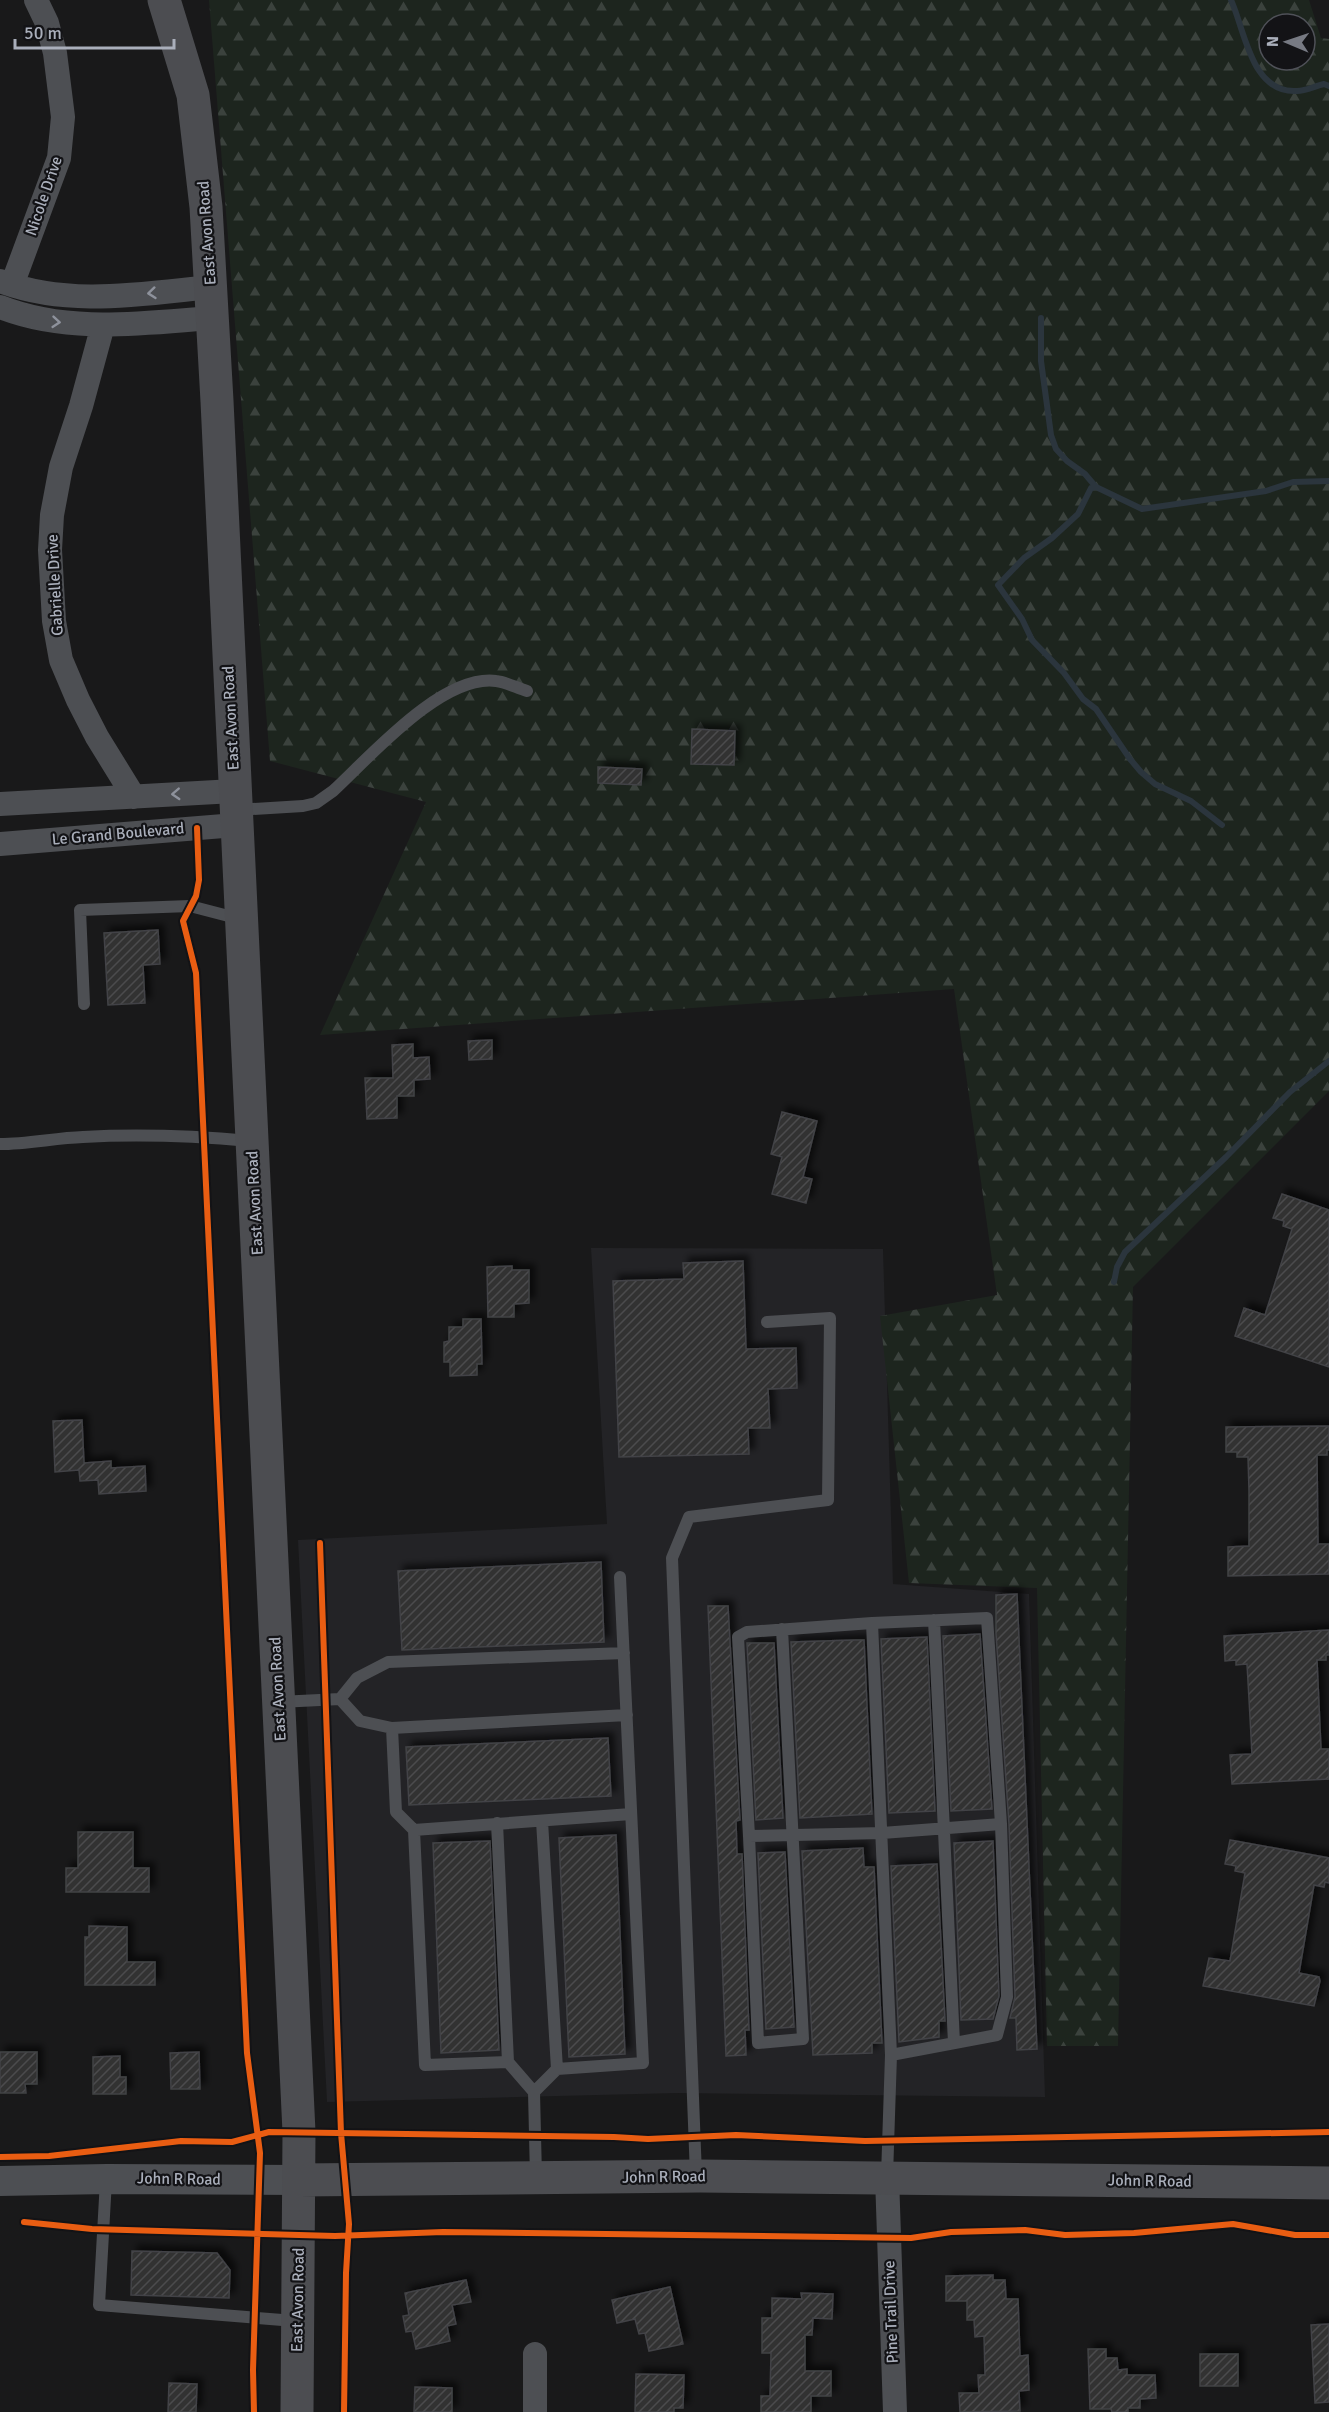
<svg xmlns="http://www.w3.org/2000/svg" width="1329" height="2412" viewBox="0 0 1329 2412" font-family="Signika,sans-serif">
  <defs>
    <pattern id="forest-firs" width="22" height="20" patternUnits="userSpaceOnUse" patternTransform="scale(1.5)"><rect width="22" height="20" fill="#1d251e"/><path d="M5 1l3.5 6h-7zM16 11l3.5 6h-7z" fill="#3b423d"/></pattern>
    <pattern id="building-hatch" width="6" height="6" patternUnits="userSpaceOnUse" patternTransform="scale(1.5)"><rect width="6" height="6" fill="#313132"/><path d="M-1 1l2-2M0 6l6-6M5 7l2-2" fill="none" stroke="#4c4c4e"/></pattern>
    <filter id="shadow"><feDropShadow dx="5.5" dy="-5.5" stdDeviation="3" flood-color="#0009"/></filter>
  </defs>
  <rect width="100%" height="100%" fill="#19191a"/>
  <!-- built -->
  <path fill="#232326" d="M591,1248L883,1249L893,1584L1029,1594L1045,2097L677,2093L327,2102L298,1540L607,1524Z"/>
  <!-- forest -->
  <path fill="url(#forest-firs)" fill-rule="evenodd" d="M209,0H1309L1321,38L1329,39V1091L1133,1287L1118,2046H1047L1037,1588L909,1583L880,1316L997,1295L954,989L320,1035L426,802L270,761ZM1269,24H1305V60H1269Z"/>
  <g fill="none" stroke-linecap="round" stroke-linejoin="round">
    <!-- stream -->
    <path stroke="#2b353d" stroke-width="6" d="M1231,0C1245,30 1251,94 1297,91C1306,91 1315,86 1324,84L1329,86
      M1041,318V361L1051,435L1056,449L1067,461L1085,474L1096,487L1142,509L1266,491L1293,482L1329,481
      M1096,487L1091,488L1078,514L1052,538L1024,558L998,585L1022,619L1032,640L1064,673L1083,699L1096,709L1130,759L1141,772L1155,784L1191,801L1222,825
      M1114,1282L1117,1267L1125,1252L1226,1157L1290,1092L1329,1061"/>
  </g>
  <!-- building -->
  <path fill="url(#building-hatch)" stroke="#424346" stroke-width="1.5" filter="url(#shadow)" d="M692,729L735,731L734,765L691,764Z
    M598,767L642,769L641,785L598,783Z
    M158,930L160,964L143,965L145,1003L108,1005L104,933Z
    M492,1040V1059L469,1060L468,1041Z
    M413,1044V1058L429,1057L430,1079L414,1080V1096H397V1118L367,1119L365,1078H393L392,1045Z
    M782,1112L817,1121L803,1177L812,1179L806,1203L772,1194L782,1157L771,1154Z
    M1282,1194L1329,1210V1367L1235,1336L1244,1308L1265,1315L1292,1229L1283,1226L1284,1221L1273,1218Z
    M743,1261L746,1349L796,1348L797,1388L768,1389L770,1428H748L749,1454L619,1457L613,1281L684,1279L683,1263Z
    M512,1266V1270H529V1303L514,1304V1317H488L487,1267Z
    M463,1319H481L482,1364H477V1375L450,1376V1362H444V1342L449,1341V1327H463Z
    M82,1420L84,1463L111,1461V1468L145,1466L146,1491L99,1494L98,1480L80,1481L79,1470L55,1472L53,1421Z
    M1329,1426V1450H1327V1455H1317L1318,1544H1329V1574L1228,1576V1547L1249,1546V1491L1248,1457H1237V1452H1226V1427Z
    M601,1562L604,1642L402,1650L398,1571Z
    M1017,1594L1037,2049L1017,2050L1016,2018H1010L1015,1997L1009,1824L996,1633V1595Z
    M708,1606H728L740,1820L736,1821L737,1854H742L749,2030H745L746,2055L726,2056Z
    M1329,1630V1655H1326V1660H1317L1321,1749H1329V1779L1232,1784L1230,1755L1252,1754L1249,1699L1247,1664L1236,1665V1660L1225,1661L1224,1636Z
    M980,1634L992,1809L951,1811L943,1636Z
    M927,1637L935,1811L889,1813L881,1639Z
    M855,1640H864L872,1814L800,1818L791,1642Z
    M747,1643H774L783,1818L756,1820Z
    M608,1738L611,1796L409,1805L406,1747Z
    M78,1832H133V1868H149V1892H66V1868H78Z
    M616,1835L625,2054L569,2057L559,1838Z
    M1230,1840L1329,1858V1883L1325,1882L1324,1887L1314,1885L1299,1973L1319,1977L1320,1981L1314,2006L1203,1986L1209,1958L1230,1961L1245,1873L1235,1871L1236,1866L1225,1864Z
    M490,1841L499,2050L441,2053L433,1843Z
    M993,1841L999,1996L993,2019L961,2020L954,1843Z
    M863,1848L864,1867H874L882,2043H872V2053L813,2055L802,1851Z
    M785,1852L794,2027L766,2029L758,1853Z
    M937,1864L945,2021H939V2037L899,2042L891,1866Z
    M89,1926L127,1927V1962H155V1985H85V1937H89Z
    M0,2052H37V2084H25L26,2093H0Z
    M199,2052L200,2089H171L170,2053Z
    M120,2056V2077H126V2094H93V2057Z
    M132,2251L217,2253L230,2270L229,2298L131,2295Z
    M993,2275V2280H1005L1006,2299H1018L1020,2356L1028,2355L1029,2390L1019,2391L1020,2411L960,2412L959,2393H979L978,2375H985L984,2336L975,2337L974,2320H967V2301H946V2276Z
    M466,2280L471,2302L452,2305L456,2324L447,2326L450,2341L416,2349L412,2331L406,2332L403,2316L409,2315L405,2293Z
    M670,2287L683,2344L649,2351L645,2333L639,2334L635,2319L617,2323L612,2300Z
    M801,2293L833,2294L832,2319L813,2318L812,2335H805V2371H831V2396H811V2412H761V2396H770L771,2353H762V2318H772V2298L802,2299Z
    M1329,2324V2402L1315,2403L1311,2325Z
    M1088,2349H1106V2358H1117L1118,2370L1127,2369V2375H1155L1156,2398L1140,2399V2408H1128V2412H1112L1111,2409H1090Z
    M1200,2354H1238V2386H1200Z
    M636,2374L684,2375L683,2408H674V2412H635Z
    M169,2383L197,2384L196,2412H168Z
    M415,2387L452,2388V2412H414Z"/>
  <g fill="none" stroke-linecap="round" stroke-linejoin="round">
    <!-- service -->
    <path stroke="#4d4f53" stroke-width="12" d="M236,810L303,806L316,803L333,791C370,757 442,674 496,681C506,682 517,688 527,691
      M84,1004L80,910L190,906L240,919
      M0,1144C28,1144 55,1138 83,1137C138,1134 195,1136 250,1141
      M934,1620L954,2043
      M872,1623L747,1632L738,1637L749,1836L882,1833L1001,1824L987,1618L872,1623L891,2055L887,2176
      M340,1699L360,1721L392,1728
      M279,1702L340,1699L357,1678L388,1662L624,1653
      M542,1821L557,2069
      M497,1823L508,2062
      M414,1830L631,1814
      M749,1836L758,2043L803,2039L782,1629
      M891,2055L997,2035L1007,1997L1001,1824
      M534,2092L508,2062L425,2065L414,1830L396,1812L392,1728L627,1715
      M696,2175L672,1558L689,1517L828,1500L830,1318L767,1322
      M536,2177L534,2092L557,2069L643,2063L620,1577
      M106,2180L99,2305L295,2321"/>
    <!-- minor -->
    <path stroke="#4d4f53" stroke-width="24" d="M0,281C68,307 140,294 211,287
      M12,285L59,158L63,117L55,53L47,23L36,0
      M0,307C68,334 142,323 212,318
      M103,325L81,406L61,467L52,515L50,550L54,621L61,660L78,700L97,737L134,797
      M0,804L234,791
      M0,844L236,825
      M887,2177L895,2412
      M535,2412V2354"/>
    <!-- tertiary -->
    <path stroke="#4d4f53" stroke-width="30" d="M0,2181L107,2179L299,2180"/>
    <!-- secondary -->
    <path stroke="#4c4d51" stroke-width="33" d="M164,0L193,95L206,207L217,401L299,2132L297,2412
      M299,2180L700,2176L1329,2183"/>
    <!-- cycleway casing -->
    <g stroke="#131316" stroke-width="10">
      <path id="cycleway" d="M197,828L199,880L196,896L183,921L196,973L247,2053L260,2153L253,2370L254,2412
        M320,1543L341,2133L349,2224L346,2273L344,2412
        M0,2157L49,2156L181,2141L232,2142L269,2132L614,2137L648,2139L736,2135L865,2141L1329,2132
        M24,2222L92,2229L335,2236L443,2232L911,2238L951,2232L1025,2230L1065,2235L1134,2233L1233,2224L1295,2235H1329"/>
    </g>
    <!-- cycleway -->
    <use href="#cycleway" stroke="#e95d12" stroke-width="6"/>
  </g>
  <!-- one-way arrows -->
  <defs><path id="oneway-chevron" d="M-2-3.5L2.5 0L-2 3.5" fill="none" stroke-width="1.6" stroke-linecap="round" stroke-linejoin="round" transform="scale(1.5)"/></defs>
  <g stroke="#8e929c">
    <use href="#oneway-chevron" transform="translate(152 293) rotate(174)"/>
    <use href="#oneway-chevron" transform="translate(56 322) rotate(5)"/>
    <use href="#oneway-chevron" transform="translate(176 794) rotate(177)"/>
  </g>
  <g text-anchor="middle" dominant-baseline="central" stroke-width="4.5" stroke-linejoin="round" paint-order="stroke">
    <!-- street labels -->
    <g font-size="16" fill="#aaafbb" stroke="#131316">
      <text transform="translate(44 196) rotate(-71)">Nicole Drive</text>
      <text transform="translate(207 233) rotate(-94)">East Avon Road</text>
      <text transform="translate(55 585) rotate(-93)">Gabrielle Drive</text>
      <text transform="translate(231 718) rotate(-93)">East Avon Road</text>
      <text transform="translate(118 834) rotate(-5)">Le Grand Boulevard</text>
      <text transform="translate(255 1203) rotate(-93)">East Avon Road</text>
      <text transform="translate(278 1689) rotate(-93)">East Avon Road</text>
      <text transform="translate(664 2177) rotate(-1)">John R Road</text>
      <text transform="translate(179 2179) rotate(1)">John R Road</text>
      <text transform="translate(1150 2181) rotate(1)">John R Road</text>
      <text transform="translate(298 2300) rotate(-89)">East Avon Road</text>
      <text transform="translate(891 2312) rotate(-92)">Pine Trail Drive</text>
    </g>
  </g>
  <!-- north arrow -->
  <g transform="translate(1287 42) rotate(272)"><circle r="28" fill="#131316" stroke="#4f5158" stroke-width="1.5"/>
  <path d="M0-4.5L10 22L0 15L-10 22Z" fill="#777a83"/>
  <text y="-9" font-size="16" font-weight="bold" text-anchor="middle" fill="#aaafbb">N</text>
  </g>
  <!-- scale -->
  <path d="M15 39v9h159v-9" fill="none" stroke="#aaafbb" stroke-width="3"/>
  <text x="24" y="39" font-size="18" fill="#aaafbb" stroke="#131316" stroke-width="4.5" paint-order="stroke">50 m</text>
</svg>
